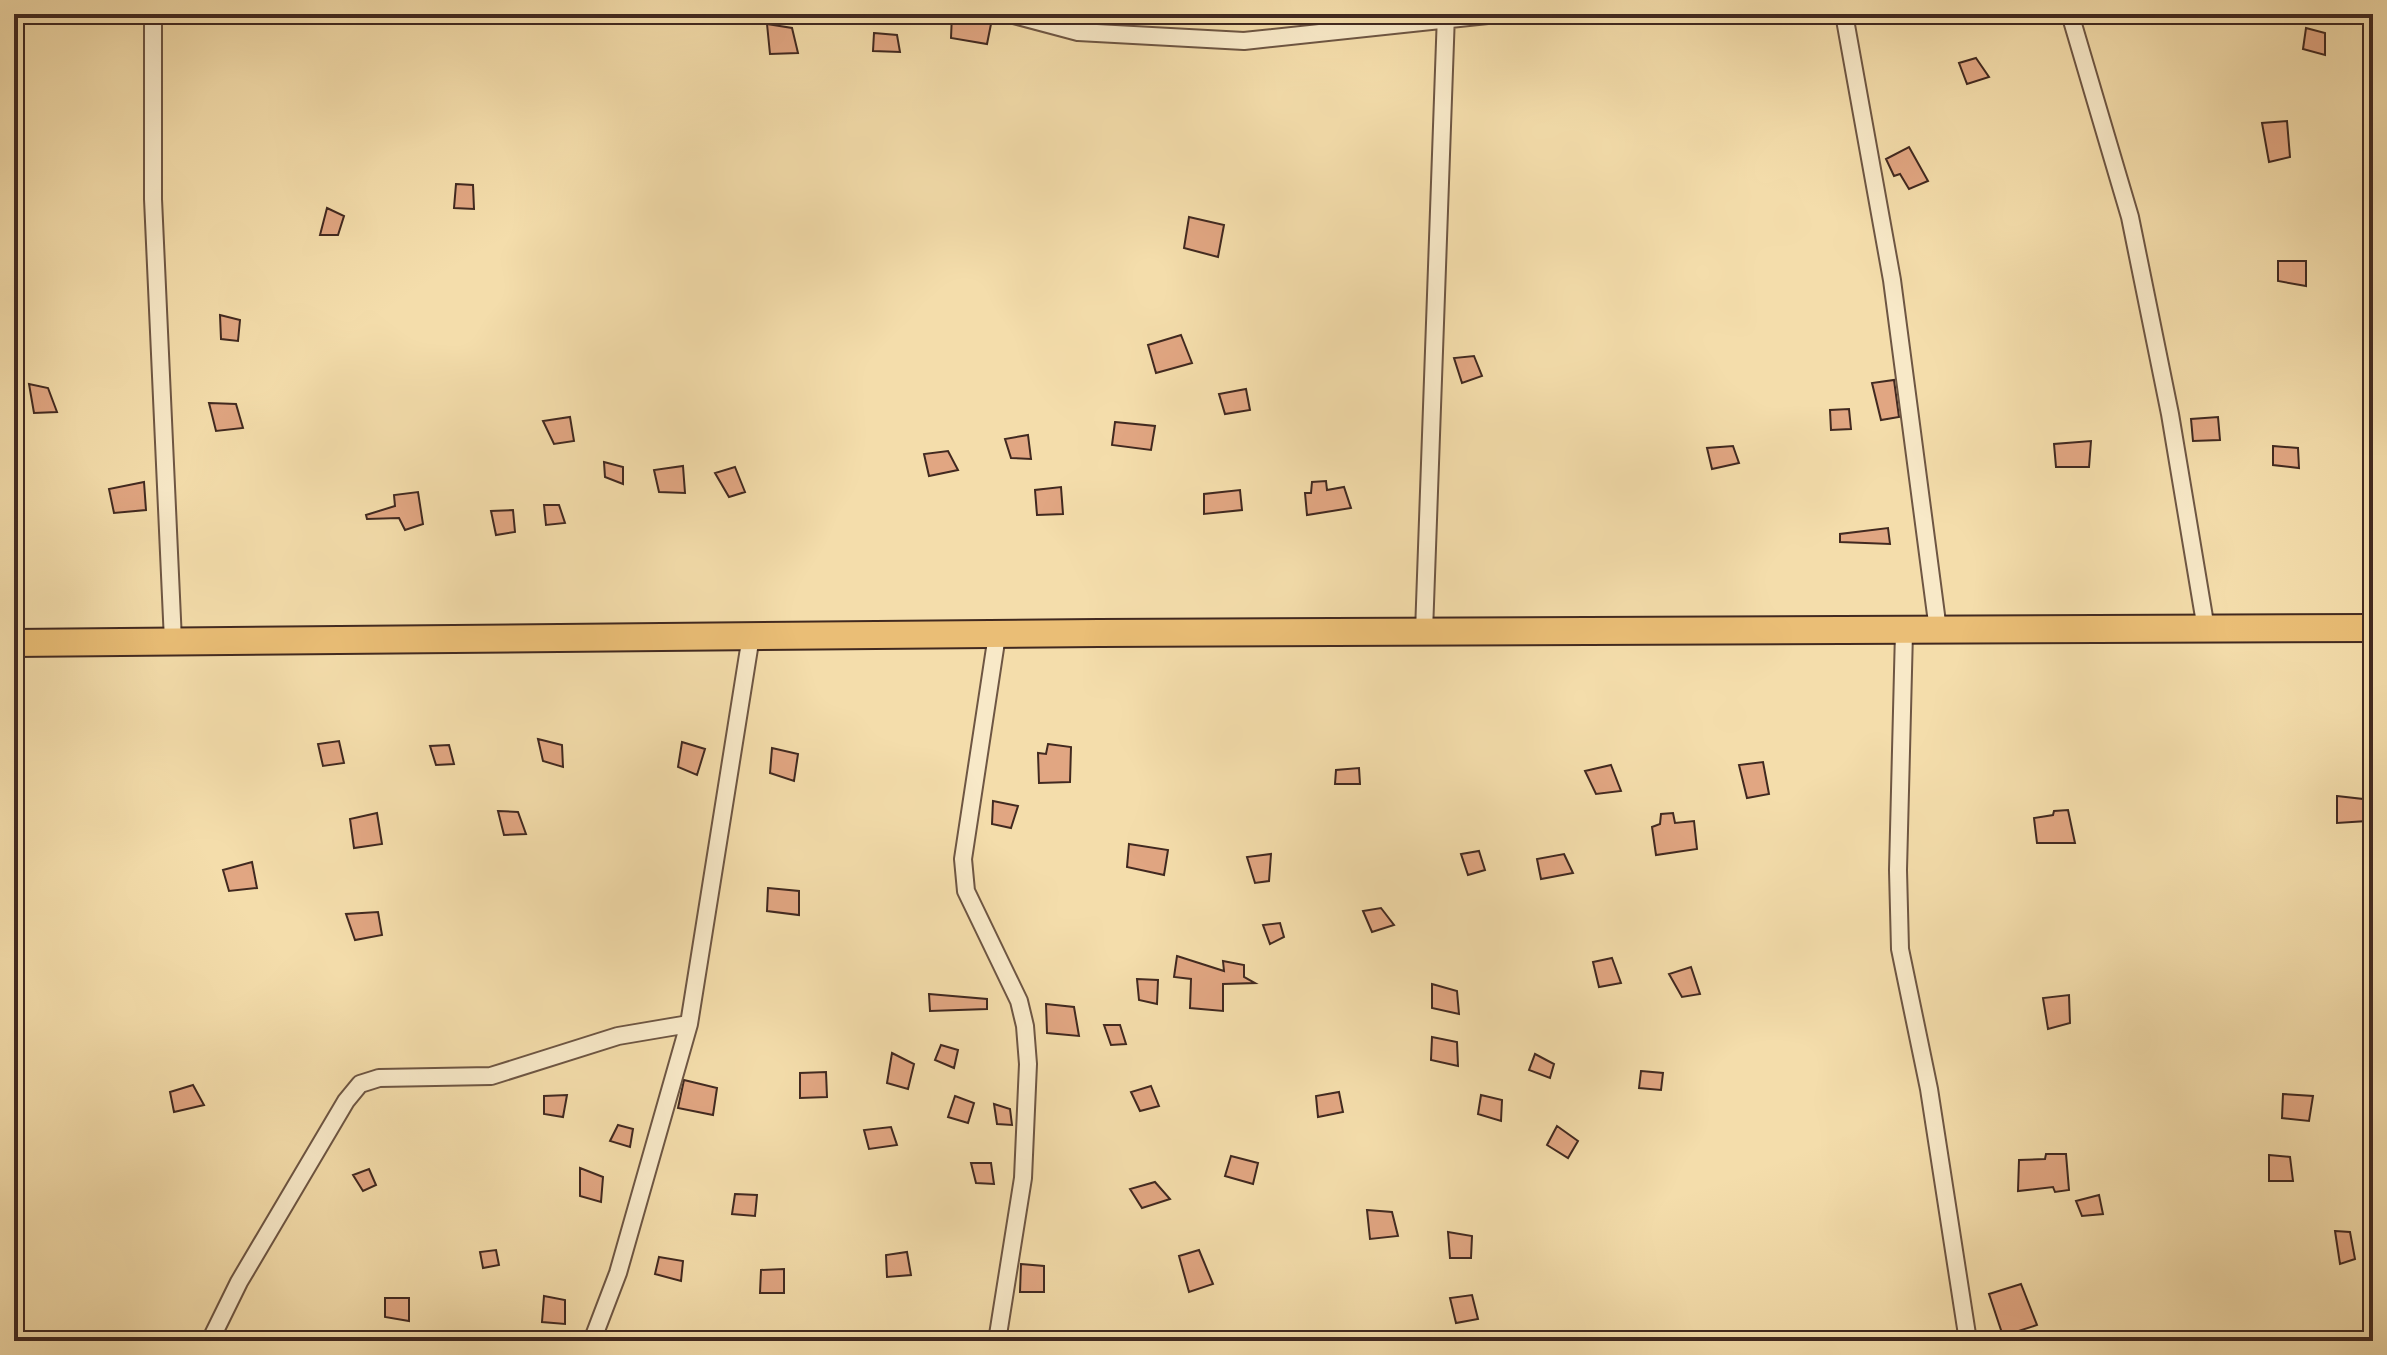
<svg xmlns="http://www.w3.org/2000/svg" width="2387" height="1355" viewBox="0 0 2387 1355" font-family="'EB Garamond',serif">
  <rect width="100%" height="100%" fill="#f4ddab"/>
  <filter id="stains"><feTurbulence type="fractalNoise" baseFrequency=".0025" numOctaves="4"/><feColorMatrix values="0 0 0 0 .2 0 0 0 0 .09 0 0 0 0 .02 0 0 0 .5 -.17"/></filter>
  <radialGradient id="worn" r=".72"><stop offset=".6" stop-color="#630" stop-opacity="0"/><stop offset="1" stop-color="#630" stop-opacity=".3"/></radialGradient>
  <!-- building -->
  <path fill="#e1a682" stroke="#412920" stroke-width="2" d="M952,14L992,19L987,44L951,38Z
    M767,24L792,28L798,53L770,54Z
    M2306,28L2325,33V55L2303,49Z
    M874,33L897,35L900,52L873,51Z
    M1976,58L1989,77L1967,84L1959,63Z
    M2287,121L2290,157L2269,162L2262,123Z
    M1909,147L1928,181L1909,189L1900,174L1894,176L1886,159Z
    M456,184L473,185L474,209L454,208Z
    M327,208L344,216L338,235H320Z
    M1189,217L1224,225L1218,257L1184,248Z
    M2278,261H2306V286L2278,281Z
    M220,315L240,320L238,341L221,339Z
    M1181,335L1192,363L1156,373L1148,345Z
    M1474,356L1482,376L1462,383L1454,358Z
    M1894,380L1899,417L1881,420L1872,383Z
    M29,384L48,388L57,412L34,413Z
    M1246,389L1250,410L1225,414L1219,394Z
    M209,403L236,404L243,428L216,431Z
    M1849,409L1851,429L1831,430L1830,410Z
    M570,417L574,441L554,444L543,421Z
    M2218,417L2220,440L2193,441L2191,419Z
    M1115,422L1155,426L1151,450L1112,445Z
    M1028,435L1031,459L1011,458L1005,439Z
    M2091,441L2089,467H2056L2054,444Z
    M1733,446L1739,463L1712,469L1707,448Z
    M2273,446L2298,448L2299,468L2273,465Z
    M948,451L958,470L929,476L924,454Z
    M604,462L623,467V484L605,477Z
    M683,466L685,493L659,492L654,470Z
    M735,467L745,492L729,497L715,473Z
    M1326,481L1327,490L1344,487L1351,508L1307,515L1305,493H1311L1312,482Z
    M144,482L146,510L114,513L109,489Z
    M1061,487L1063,514L1037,515L1035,490Z
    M1240,490L1242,510L1204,514V494Z
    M418,492L423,524L405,530L399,518L367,519L366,515L395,506L394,495Z
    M544,505H559L565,523L546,525Z
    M513,510L515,532L496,535L491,511Z
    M1888,528L1890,544L1840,542V534Z
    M538,739L562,745L563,767L543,761Z
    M339,741L344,763L323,766L318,744Z
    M682,742L705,749L697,775L678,767Z
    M1048,744L1071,747L1070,782L1039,783L1038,753L1046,754Z
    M449,745L454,764L436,765L430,746Z
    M772,748L798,754L794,781L770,773Z
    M1763,762L1769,794L1747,798L1739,765Z
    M1611,765L1621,791L1596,794L1585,771Z
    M1359,768L1360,784H1335L1336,770Z
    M2337,796L2363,799L2367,821L2337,823Z
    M993,801L1018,806L1011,828L992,824Z
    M2068,810L2075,843H2037L2034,818L2053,815L2054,811Z
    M498,811L518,812L526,834L504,835Z
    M377,813L382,844L354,848L350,819Z
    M1673,813L1675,823L1694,821L1697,849L1656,855L1652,827L1660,824L1661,814Z
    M1129,844L1168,850L1164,875L1127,867Z
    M1479,851L1485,870L1468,875L1461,854Z
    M1271,854L1269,881L1255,883L1247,857Z
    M1564,854L1573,873L1541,879L1537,859Z
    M252,862L257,888L229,891L223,870Z
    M768,888L799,891V915L767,911Z
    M1381,908L1394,925L1372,932L1363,911Z
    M378,912L382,935L355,940L346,914Z
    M1280,923L1284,937L1270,944L1263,925Z
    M1177,956L1224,971L1223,961L1244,965V977L1255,983L1223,984V1011L1190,1008L1191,979L1174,977Z
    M1612,958L1621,983L1599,987L1593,962Z
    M1691,967L1700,994L1682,997L1669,974Z
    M1137,979L1158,980L1157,1004L1139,1000Z
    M1432,984L1457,991L1459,1014L1432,1008Z
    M929,994L987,999V1009L930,1011Z
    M2069,995L2070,1023L2048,1029L2043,998Z
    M1046,1004L1074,1007L1079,1036L1047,1033Z
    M1104,1025H1120L1126,1044L1111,1045Z
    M1432,1037L1457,1042L1458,1066L1431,1060Z
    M941,1045L958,1050L954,1068L935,1060Z
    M892,1053L914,1064L908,1089L887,1083Z
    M1535,1054L1554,1064L1550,1078L1529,1070Z
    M1641,1071L1663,1073L1661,1090L1639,1088Z
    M826,1072L827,1097L800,1098V1073Z
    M684,1080L717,1088L713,1115L678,1108Z
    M193,1085L204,1105L174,1112L170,1092Z
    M1151,1086L1159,1106L1140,1111L1131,1092Z
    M1339,1092L1343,1112L1318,1117L1316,1096Z
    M2283,1094L2313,1096L2309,1121L2282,1118Z
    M567,1095L563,1117L544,1114V1096Z
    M1481,1095L1502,1100L1501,1121L1478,1114Z
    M955,1096L974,1103L968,1123L948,1117Z
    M994,1104L1010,1109L1012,1125L997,1124Z
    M618,1125L633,1129L630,1147L610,1141Z
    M1557,1126L1578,1141L1568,1158L1547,1145Z
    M891,1127L897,1145L869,1149L864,1130Z
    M2046,1154H2066L2069,1190L2055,1192L2053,1187L2018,1191L2019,1160L2045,1159Z
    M2269,1155L2290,1157L2293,1181H2269Z
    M1231,1156L1258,1163L1253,1184L1225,1176Z
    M971,1163H991L994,1184L976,1183Z
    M580,1168L603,1177L601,1202L580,1196Z
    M369,1169L376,1185L363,1191L353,1175Z
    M1155,1182L1170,1199L1142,1208L1130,1189Z
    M735,1194L757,1195L755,1216L732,1214Z
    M2099,1195L2103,1214L2082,1216L2076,1201Z
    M1367,1210L1392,1212L1398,1236L1370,1239Z
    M2335,1231L2350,1232L2355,1259L2340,1264Z
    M1448,1232L1472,1236L1471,1258H1450Z
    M496,1250L499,1265L483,1268L480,1252Z
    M1199,1250L1213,1284L1189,1292L1179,1256Z
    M907,1252L911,1275L887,1277L886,1255Z
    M659,1257L683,1261L681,1281L655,1274Z
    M1021,1264L1044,1266V1292H1020Z
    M784,1269V1293H760L761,1270Z
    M2021,1284L2037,1325L2003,1336L1989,1294Z
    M1472,1295L1478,1319L1456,1323L1450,1298Z
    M544,1296L565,1300V1324L542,1322Z
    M385,1298H409V1321L385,1317Z"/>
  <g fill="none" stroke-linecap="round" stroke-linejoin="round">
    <!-- street casing -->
    <g stroke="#6e5643" stroke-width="20">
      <path id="street" d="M17,14H253
        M153,14V199L173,641
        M1010,14L1078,32L1244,41L1497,14
        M1844,14L1892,280L1938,630
        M2070,14L2130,217L2170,414L2206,629
        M1424,632L1446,14
        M1904,632L1898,870L1900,949L1929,1089L1968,1341
        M997,635L963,859L966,891L1019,1001L1025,1026L1028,1064L1023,1178L997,1341
        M210,1341L239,1282L346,1101L360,1084L379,1078L491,1076L618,1036L689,1024
        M592,1341L618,1273L689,1024L751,636"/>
    </g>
    <!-- primary casing -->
    <g stroke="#412920" stroke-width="30">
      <path id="primary" d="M14,643L1099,633L2373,628"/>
    </g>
    <!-- street -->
    <use href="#street" stroke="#f8e9c8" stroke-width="16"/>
    <!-- primary -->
    <use href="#primary" stroke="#eabe76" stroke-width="26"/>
  </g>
  <!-- margin -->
  <rect width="2387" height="1355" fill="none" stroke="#f4ddab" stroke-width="48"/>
  <rect x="16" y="16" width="2355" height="1323" fill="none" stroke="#412920" stroke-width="4"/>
  <rect x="24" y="24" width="2339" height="1307" fill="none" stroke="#412920" stroke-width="2"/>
  <rect width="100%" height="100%" filter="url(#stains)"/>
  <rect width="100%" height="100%" fill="url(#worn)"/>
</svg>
